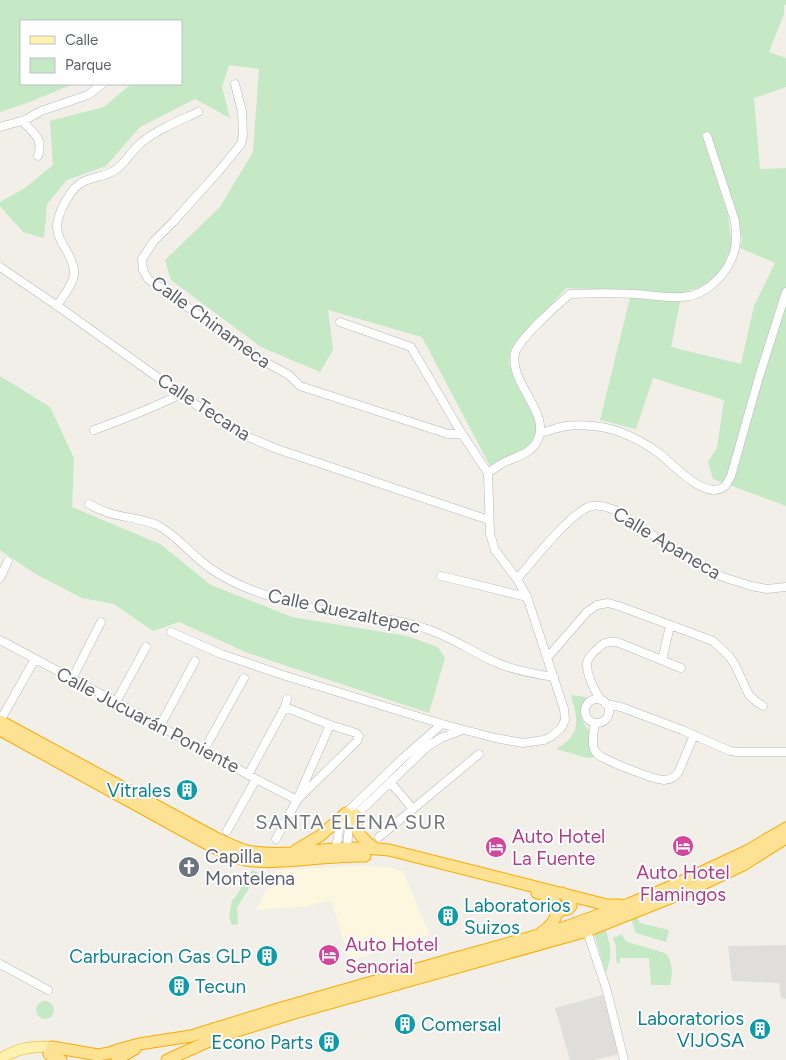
<svg xmlns="http://www.w3.org/2000/svg" width="786" height="1060" viewBox="0 0 786 1060" font-family="Figtree,sans-serif">
  <rect width="100%" height="100%" fill="#f1efe8"/>
  <!-- commercial -->
  <path fill="#fef7e0" d="M357,866L386,867L403,871L430,935L350,961L331,900L308,906L256,910L277,870Z"/>
  <!-- industrial -->
  <path fill="#e0deda" d="M786,945V999L781,998L779,983L732,981L728,946Z
    M603,995L619,1054L595,1060H570L555,1008Z"/>
  <!-- green -->
  <path fill="#c5e8c5" d="M0,0H786V5H784V14L769,52L786,58V87L754,98L760,169L786,168V506L713,479L708,462L717,448L724,400L653,378L636,429L600,420L630,298L680,302L671,347L741,364L754,306L775,263L740,248L742,239L737,219L709,132L703,133L702,135L728,215L732,249L727,256L724,267L715,279L702,288L690,290L681,294L566,288L511,349L509,363L516,384L537,421V431L534,442L521,452L490,466L422,337L328,310L333,350L320,372L261,347L171,280L165,260L220,207L253,152L259,69L229,65L222,87L230,118L195,99L140,127L106,166L67,180L47,204L44,238L23,232L0,206V202L25,188L53,165L50,121L104,107L131,84H181V21H21V84H74L24,104L0,112Z
    M0,376L50,407L74,458L72,507L160,544L211,585L292,617L407,636L438,647L445,658L429,713L248,653L179,622L153,631L114,604L82,598L34,573L0,550Z
    M571,695L586,697L581,710L582,718L584,724L588,729L590,733V745L595,757L588,758L556,749C582,734 578,721 571,695Z
    M252,870L261,874L252,883L237,908L238,924L232,925L229,917L232,900L235,898Z
    M637,917L640,923L669,930L666,942L636,933L631,919Z
    M605,929C612,949 612,953 606,973L594,933Z
    M622,934L624,939L628,942L665,953C673,961 673,974 670,985H651L649,958H620V963H617L616,958V946L613,938Z
    M36 1010a9 9 0 1 1 18 0a9 9 0 1 1-18 0Z"/>
  <g fill="none" stroke-linecap="round" stroke-linejoin="round">
    <!-- minor casing -->
    <g stroke="#b5b8bc" stroke-width="9">
      <path id="minor" d="M235,84L242,111L243,135L241,144L219,171L173,222L154,241L142,259L143,270L148,279L267,363L289,375L300,386L448,434H462
        M22,121C33,132 44,139 38,156
        M0,127L25,120L41,111L88,95L102,84
        M0,267L59,307L202,409L246,436L277,449L489,520
        M57,306C73,281 82,276 65,248C61,241 57,235 57,227C57,214 71,187 83,182C94,176 108,177 118,168C127,161 132,150 141,143C158,129 179,121 198,112
        M94,430C124,419 153,408 181,394
        M540,433C549,431 558,427 566,426C582,424 605,426 620,432C633,437 648,445 660,454C674,465 706,502 725,486C727,484 729,479 731,476L759,377L786,292
        M488,473C494,469 500,464 507,461C518,456 529,454 536,443C554,414 508,384 515,353C519,339 557,305 570,294C592,293 614,293 636,294C651,295 667,298 682,297C707,296 730,272 735,248C737,239 736,230 735,221L707,136
        M89,504C94,507 100,510 106,512C123,518 141,518 157,525C175,534 186,549 201,561C223,580 251,591 279,599C299,605 320,610 341,613C370,617 399,619 427,629C451,637 472,652 495,662C513,670 534,674 554,677
        M441,576L527,597
        M0,578L8,561
        M517,579C531,563 573,509 592,506C600,504 608,508 615,510L698,565L723,577L751,586L767,589L786,587
        M171,632L221,654L286,676L442,724L495,738L523,743L544,740L552,736L561,728L565,720L564,709L527,597L517,579L495,550L490,534L488,473L462,434L411,347L340,322
        M0,640L116,702L256,779L297,800
        M547,658L587,612L597,605L608,603L619,606L713,641L729,656L735,665L749,695L757,702L763,706
        M662,660L670,626
        M72,679L101,622
        M585 711a12 12 0 1 1 24 0a12 12 0 1 1-24 0Z
        M601,700C595,692 586,673 587,663C588,657 592,654 596,650C603,643 607,641 617,642L681,668
        M116,702L146,647
        M606,704L621,707L682,730L730,751L737,752H786
        M285,707L330,725L356,733L359,736L357,741L297,800
        M0,721L35,659
        M595,723C594,731 591,741 594,749C596,754 601,757 606,759C615,764 655,780 664,780C671,780 676,776 679,771L694,735
        M160,726L195,661
        M204,750L244,678
        M248,775L285,707L287,699
        M390,782L413,809L479,754
        M227,831L256,779
        M379,837L413,809
        M276,839L297,800L330,725
        M336,848L340,824L346,813L403,758L442,724
        M347,848L349,825L356,815L428,746L441,738L462,730
        M587,931L607,991L624,1060
        M0,964L48,990"/>
    </g>
    <!-- major casing -->
    <g stroke="#f2c960" stroke-width="12">
      <path id="major" d="M0,1059C18,1048 31,1046 52,1047"/>
    </g>
    <!-- highway casing -->
    <g stroke="#f9ab00" stroke-width="13">
      <path id="highway" d="M0,721L216,838C228,844 240,850 253,852C280,856 307,851 334,849C353,847 371,848 389,850L607,905H620
        M0,730L200,840C215,848 230,856 246,860C257,862 269,862 281,861C309,860 337,855 365,856
        M356,815C355,835 361,836 375,849
        M296,850L320,836L346,813
        M537,893C541,894 545,895 548,897C565,906 555,924 542,932
        M557,906L562,910L568,909L571,906V900L562,893
        M52,1047L98,1055L109,1053L121,1049L139,1044L191,1036L278,1009L452,959L557,930L629,904L672,886L747,851L786,828
        M49,1054L61,1060
        M117,1060L124,1055L135,1049
        M167,1060L218,1037L291,1014L587,931L688,891L743,865L786,838"/>
    </g>
    <!-- minor -->
    <use href="#minor" stroke="#fff" stroke-width="8"/>
    <!-- major -->
    <use href="#major" stroke="#fff2af" stroke-width="10"/>
    <!-- highway -->
    <use href="#highway" stroke="#fde293" stroke-width="11"/>
  </g>
  <!-- icons -->
  <defs>
    <g id="building-disc" transform="scale(1.125)"><circle r="9.5" fill="#0f9aa8" stroke="#fff"/><path d="M-4-6H4V6H1V3H-1V6H-4ZM-2.5-4.3h1.7v1.8h-1.7ZM.8-4.3h1.7v1.8H.8ZM-2.5-1h1.7V.8h-1.7ZM.8-1h1.7V.8H.8Z" fill="#fff"/></g>
    <g id="hotel-disc" transform="scale(1.125)"><circle r="9.5" fill="#d1479c" stroke="#fff"/><path d="M-6-4.5h1.5V1H6V5H4.5V3h-9V5H-6ZM-4 0a1.8 1.8 0 1 1 3.6 0ZM.5 0V-2.5h3Q6-2.5 6 0Z" fill="#fff"/></g>
    <g id="church-disc" transform="scale(1.125)"><circle r="9.5" fill="#6b7280" stroke="#fff"/><path d="M-1.2-6h2.4v3.5h3.3v2.4h-3.3V6h-2.4V-.1h-3.3v-2.4h3.3Z" fill="#fff"/></g>
  </defs>
  <g fill-rule="evenodd">
    <use href="#building-disc" x="187" y="790"/>
    <use href="#hotel-disc" x="683" y="846"/>
    <use href="#hotel-disc" x="496" y="847"/>
    <use href="#church-disc" x="189" y="867"/>
    <use href="#building-disc" x="448" y="916"/>
    <use href="#hotel-disc" x="329" y="955"/>
    <use href="#building-disc" x="267" y="956"/>
    <use href="#building-disc" x="179" y="986"/>
    <use href="#building-disc" x="405" y="1024"/>
    <use href="#building-disc" x="760" y="1029"/>
    <use href="#building-disc" x="329" y="1042"/>
  </g>
  <g text-anchor="middle" dominant-baseline="central" stroke-width="4" stroke-linejoin="round" paint-order="stroke">
    <!-- street labels -->
    <g font-size="19" fill="#5f6368" stroke="#fff">
      <text transform="translate(211 322) rotate(36)">Calle Chinameca</text>
      <text transform="translate(204 407) rotate(33)">Calle Tecana</text>
      <text transform="translate(667 543) rotate(31)">Calle Apaneca</text>
      <text transform="translate(344 611) rotate(12)">Calle Quezaltepec</text>
      <text transform="translate(148 720) rotate(28)">Calle Jucuarán Poniente</text>
    </g>
    <!-- culture labels -->
    <g font-size="19" fill="#0d838f" stroke="#fff" text-anchor="end">
      <text x="171" y="790">Vitrales</text>
      <text x="464" y="905" text-anchor="start">Laboratorios<tspan x="464" dy="22">Suizos</tspan></text>
      <text x="251" y="956">Carburacion Gas GLP</text>
      <text x="195" y="986" text-anchor="start">Tecun</text>
      <text x="744" y="1018">Laboratorios<tspan x="744" dy="22">VIJOSA</tspan></text>
      <text x="421" y="1024" text-anchor="start">Comersal</text>
      <text x="313" y="1042">Econo Parts</text>
    </g>
    <!-- hotel labels -->
    <g font-size="19" fill="#b23c85" stroke="#fff" text-anchor="start">
      <text x="512" y="836">Auto Hotel<tspan x="512" dy="22">La Fuente</tspan></text>
      <text x="683" y="872" text-anchor="middle">Auto Hotel<tspan x="683" dy="22">Flamingos</tspan></text>
      <text x="345" y="944">Auto Hotel<tspan x="345" dy="22">Senorial</tspan></text>
    </g>
    <!-- worship labels -->
    <g font-size="19" fill="#5b616d" stroke="#fff" text-anchor="start">
      <text x="205" y="856">Capilla<tspan x="205" dy="22">Montelena</tspan></text>
    </g>
    <!-- neighbourhood labels -->
    <g font-size="20" letter-spacing="1" fill="#70757a" stroke="#fff">
      <text x="351" y="822">SANTA ELENA SUR</text>
    </g>
  </g>
  <!-- legend -->
  <rect x="20" y="20" width="162" height="65" fill="#ffffff" stroke="#bfc1c3"/>
  <rect x="30" y="36" width="25" height="8" fill="#fff2af" stroke="#bfc1c3"/>
  <text x="65" y="45" font-size="15" fill="#5f6368">Calle</text>
  <rect x="30" y="58" width="25" height="15" fill="#c5e8c5" stroke="#bfc1c3"/>
  <text x="65" y="70" font-size="15" fill="#5f6368">Parque</text>
</svg>
